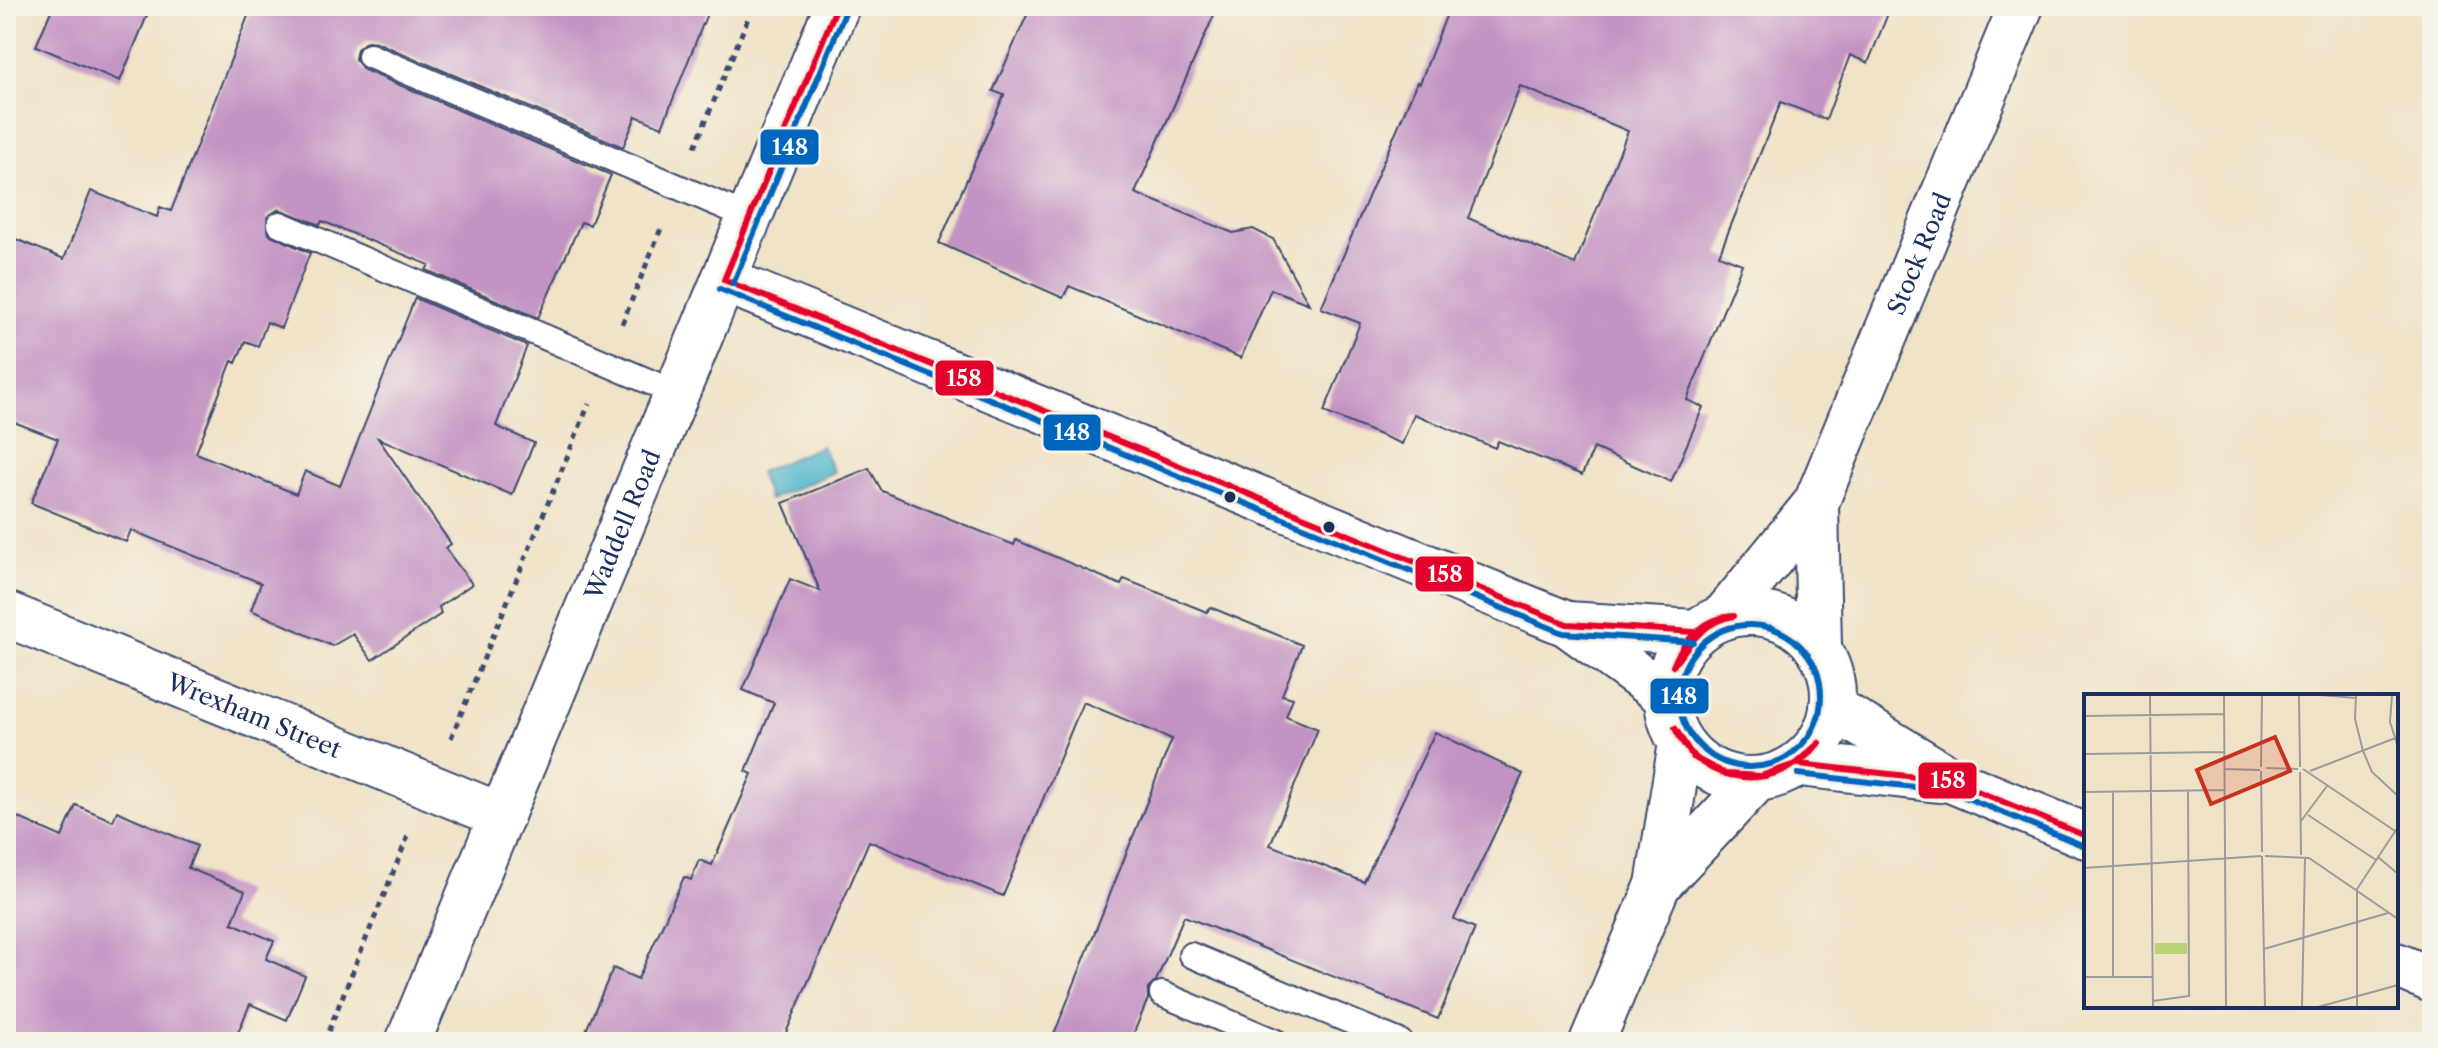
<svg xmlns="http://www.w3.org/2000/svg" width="2438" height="1048" viewBox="0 0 2438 1048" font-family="'Libre Caslon Text',serif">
  <rect width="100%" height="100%" fill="#f7f3e8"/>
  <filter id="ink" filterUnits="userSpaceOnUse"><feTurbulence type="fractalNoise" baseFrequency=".0125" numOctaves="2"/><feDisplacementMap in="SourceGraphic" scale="16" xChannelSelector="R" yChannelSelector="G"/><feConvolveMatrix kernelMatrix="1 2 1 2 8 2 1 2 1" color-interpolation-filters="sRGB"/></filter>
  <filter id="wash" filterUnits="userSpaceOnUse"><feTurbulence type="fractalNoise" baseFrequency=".006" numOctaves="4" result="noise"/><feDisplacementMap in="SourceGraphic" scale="32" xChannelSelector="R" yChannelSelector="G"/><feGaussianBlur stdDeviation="1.8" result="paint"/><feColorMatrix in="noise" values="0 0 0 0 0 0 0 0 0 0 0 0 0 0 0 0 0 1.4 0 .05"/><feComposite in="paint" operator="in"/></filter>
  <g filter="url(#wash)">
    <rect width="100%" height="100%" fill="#f0e2c6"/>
    <!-- water -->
    <path fill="#4cb4ca" stroke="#347294" stroke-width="2" d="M822,446L834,472L769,500L759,472Z"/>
    <g id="blocks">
      <!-- building -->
      <path fill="#c293c3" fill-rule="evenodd" d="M53,6H151L120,81L36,46Z
        M252,6H710L662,127L636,116L623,147L376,42L367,41L357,49L355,59L364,70L611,175L590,225L581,222L538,318L426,270L429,265L322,221L320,225L279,209L267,217L269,234L310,253L281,328L267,322L258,346L245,341L236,363L232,361L196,453L296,494L305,471L340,486L415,298L527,346L496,426L534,443L512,495L378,438L451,544L445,548L472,584L439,607L441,614L372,660L353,634L332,646L251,610L261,583L131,530L126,542L31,503L58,439L6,419V235L64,259L91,191L157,217L160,207L171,211Z
        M1031,6H1218L1135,193L1233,233L1253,229L1273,239L1309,304L1271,289L1241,358L1069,286L1063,298L939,243L1004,95L993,91Z
        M1450,6H1891L1868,63L1850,55L1826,120L1781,102L1719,255L1742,264L1687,400L1703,407L1671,482L1594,448L1582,475L1498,441L1495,448L1414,414L1402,444L1324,412L1360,323L1321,308L1417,82L1420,83ZM1520,86L1628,131L1575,264L1468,218Z
        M869,468L882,491L1014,545L1016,540L1121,585L1124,579L1207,612L1210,607L1302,645L1282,695L1293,698L1286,716L1318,729L1270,845L1364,882L1435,732L1523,774L1454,919L1475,928L1438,1019L1184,916L1156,981L1148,989V999L1130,1042H1051L1172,739L1083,702L1003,896L869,841L782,1042H581L613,968L638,979L684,877L691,880L699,860L712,865L752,774L746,771L774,703L743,690L790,579L820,591L783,503Z
        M76,805L113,821L117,811L197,846L188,868L245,891L232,923L274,941L266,959L305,976L287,1020L250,1004L234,1042H6V812L62,837Z"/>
    </g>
  </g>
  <g filter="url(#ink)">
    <use href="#blocks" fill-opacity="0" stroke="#3b4a6e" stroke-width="2"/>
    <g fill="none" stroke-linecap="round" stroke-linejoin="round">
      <!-- service casing -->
      <g stroke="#3b4a6e" stroke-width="28">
        <path id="service" d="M370,56L749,217
          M280,224L676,393
          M1191,955L1400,1042
          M1162,994L1276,1042"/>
      </g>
      <!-- minor casing -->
      <g stroke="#3b4a6e" stroke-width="48">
        <g id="minor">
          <path d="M724,280L1567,624L1666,696"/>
          <path id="s1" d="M6,614L502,816"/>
          <path d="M1567,624L1694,632"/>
          <path d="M1832,707L1953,781L2086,836"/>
          <path d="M1799,764L1939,780"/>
          <path d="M2396,965L2432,980"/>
          <path id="s2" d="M408,1042L837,6"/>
        </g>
      </g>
      <!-- tertiary casing -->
      <g stroke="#3b4a6e" stroke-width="48">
        <g id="tertiary">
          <path d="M1816,503L1819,648"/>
          <circle cx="1750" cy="696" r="83"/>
          <path id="s3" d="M1725,615L1816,503L2021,6"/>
          <path d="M1658,885L1757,779"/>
          <path d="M1592,1042L1658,885L1681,743"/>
        </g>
      </g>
      <!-- path -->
      <path stroke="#3b4a6e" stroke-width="5" stroke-dasharray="6 6" stroke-linecap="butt" d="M695,147L753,6
        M622,324L662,226
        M451,738L589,404
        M324,1042L408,836"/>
      <!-- service -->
      <use href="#service" stroke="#fff" stroke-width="24"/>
      <!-- minor -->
      <use href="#minor" stroke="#fff" stroke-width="44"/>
      <!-- tertiary -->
      <use href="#tertiary" stroke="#fff" stroke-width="44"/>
      <!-- bus-1 casing -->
      <g stroke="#f7f3e8" stroke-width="12">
        <path id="bus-1" d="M724,280L1567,624L1694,632
          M724,280L837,6
          M1673,666C1683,641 1705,617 1734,616
          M1673,666C1689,644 1705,620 1734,616
          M1675,728L1693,757L1725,774L1761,776L1795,764L1819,743
          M1675,728C1700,789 1780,793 1819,743
          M1799,764L1953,781L2086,836"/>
      </g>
      <!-- bus-2 casing -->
      <g stroke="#f7f3e8" stroke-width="12">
        <path id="bus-2" d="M733,284L846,10
          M720,289L1563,633L1693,642
          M1679 696a71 71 0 1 1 142 0a71 71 0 1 1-142 0Z
          M1798,774L1950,791L2082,845"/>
      </g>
      <!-- bus-1 -->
      <use href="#bus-1" stroke="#e4002b" stroke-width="6"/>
      <!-- bus-2 -->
      <use href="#bus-2" stroke="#0065bd" stroke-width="6"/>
    </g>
  </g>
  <!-- markers -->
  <g fill="#1b2f5e" stroke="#f7f3e8" stroke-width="3">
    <circle cx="1230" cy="497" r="7"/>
    <circle cx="1329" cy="527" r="7"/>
  </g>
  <g text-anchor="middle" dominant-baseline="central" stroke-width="6" stroke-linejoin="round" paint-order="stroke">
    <!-- street labels -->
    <g font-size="24" fill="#1b2f5e" stroke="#f7f3e8">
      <text stroke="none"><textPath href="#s3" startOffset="414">Stock Road</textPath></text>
      <text stroke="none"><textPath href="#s2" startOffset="560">Waddell Road</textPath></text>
      <text stroke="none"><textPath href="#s1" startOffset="268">Wrexham Street</textPath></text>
    </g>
  </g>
  <!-- overview -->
  <g transform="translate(2084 694)">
    <rect width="314" height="314" fill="#f0e2c6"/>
    <path d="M71,249H103V260H71Z" fill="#bcd276"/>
    <path fill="none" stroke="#9b9a9c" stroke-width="2" d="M66,1L69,313M140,1L142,313M215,1L216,73M236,1L272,4M272,1L271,25L279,57L288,78L314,102M308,1L306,28L314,53M0,22L140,20M0,60L140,58M177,73L178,1M182,74L214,75M140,75L176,76M219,75L314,139M177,77L178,158M226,77L314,43M216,78L217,161M29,97V283M0,98L140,96M224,121L292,166M217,127L243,92M178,162L181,313M181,162L225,164L314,225M294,163L314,180M0,174L177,162M180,255L304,219M0,283H69M69,307L105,302L104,96M218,313L221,165M234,313L314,291M273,313V195L314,133"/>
    <path fill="#c8321e" fill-opacity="0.15" stroke="#c8321e" stroke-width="4" d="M191,43L206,77L127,110L113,76Z"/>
    <rect width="314" height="314" fill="none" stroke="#1b2f5e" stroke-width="4"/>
  </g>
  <g stroke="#f7f3e8" stroke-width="3">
    <rect x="759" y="128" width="61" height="38" rx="8" fill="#0065bd"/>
    <rect x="934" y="359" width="61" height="38" rx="8" fill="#e4002b"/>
    <rect x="1042" y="413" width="60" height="39" rx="8" fill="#0065bd"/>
    <rect x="1414" y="555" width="61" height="38" rx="8" fill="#e4002b"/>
    <rect x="1649" y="677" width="61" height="38" rx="8" fill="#0065bd"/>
    <rect x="1917" y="761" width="61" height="39" rx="8" fill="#e4002b"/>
  </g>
  <g font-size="22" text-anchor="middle" font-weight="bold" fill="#fff">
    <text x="790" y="155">148</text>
    <text x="964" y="386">158</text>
    <text x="1072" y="440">148</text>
    <text x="1445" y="582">158</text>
    <text x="1679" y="704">148</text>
    <text x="1948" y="788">158</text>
  </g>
  <!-- margin -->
  <rect width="2438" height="1048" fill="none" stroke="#f7f3e8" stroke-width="32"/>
</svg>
